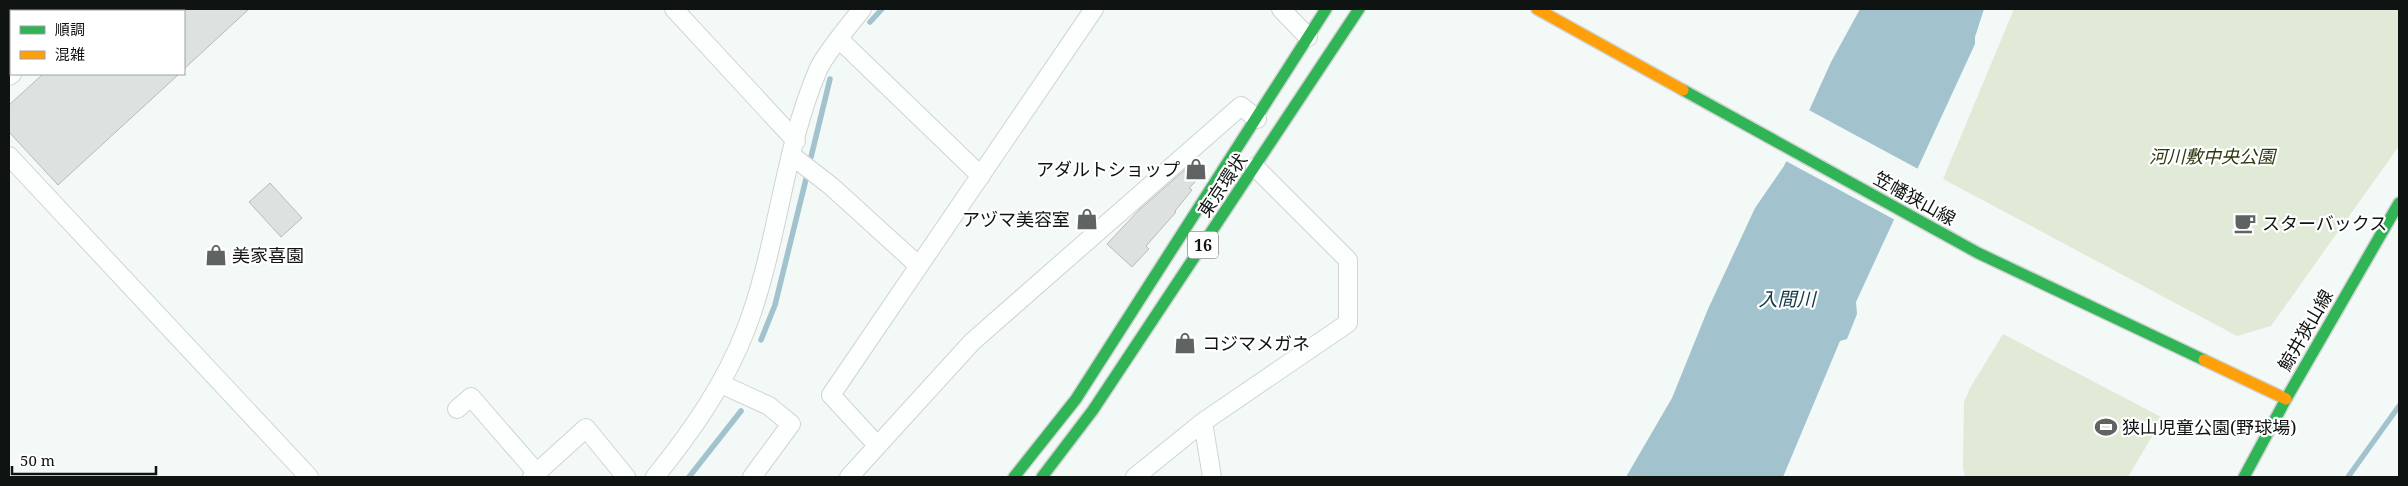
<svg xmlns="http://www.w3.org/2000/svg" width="2408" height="486" viewBox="0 0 2408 486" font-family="'Noto Serif','Noto Sans JP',serif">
  <rect width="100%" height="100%" fill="#f3f9f7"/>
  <!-- green -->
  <path fill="#e1ead7" d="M2014,9H2399V146L2271,326L2237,336L1943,179Z
    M2003,334L2163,418L2128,477H1965L1963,467L1964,402L1970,388Z"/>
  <!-- water -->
  <path fill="#a2c3ce" d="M1860,9H1984L1975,37V44L1856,302L1857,314L1847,339L1840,341L1783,477H1626L1672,398L1708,309L1755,208L1784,166L1831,62Z"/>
  <!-- pier -->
  <path fill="#f3f9f7" d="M1807,109L1920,170L1897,221L1784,160Z"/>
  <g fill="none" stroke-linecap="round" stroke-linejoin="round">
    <!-- stream -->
    <path stroke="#a2c3ce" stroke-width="5.5" d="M56,11L59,9
      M870,22L882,9
      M9,55L11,53
      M811,157L830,79
      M761,340L775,305L806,179
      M689,477L741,411
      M2348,477L2399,406"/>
  </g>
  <!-- building -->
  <path fill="#dde1df" stroke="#b8bcb9" d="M184,9H249L184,69Z
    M43,74H179L58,185L9,132V105Z
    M1188,167L1199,178L1189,188L1192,190L1175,211L1176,212L1146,246L1149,249L1132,267L1107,244L1139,210Z
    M270,183L302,218L281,237L249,202Z"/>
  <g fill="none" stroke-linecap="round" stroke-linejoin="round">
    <!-- street casing -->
    <g stroke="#cfd4d3" stroke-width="20">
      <path id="street" d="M674,9L796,141
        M1281,9L1308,37
        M79,11L82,9
        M840,40L981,176
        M9,76L12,74
        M791,155L831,186L919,266
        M9,156L309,477
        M721,384L769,406L791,424L752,477
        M457,409L471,397L537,473
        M1203,422L1212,477
        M877,445L831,395L1094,9
        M532,477L586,428L626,477
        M655,477C692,431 725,384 746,329C778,246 783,151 818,70C824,55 851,23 862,9
        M849,477L972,342L1241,106L1257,119
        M1135,477L1203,422L1348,323V260L1255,167"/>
    </g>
    <!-- fast casing -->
    <g stroke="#cfd4d3" stroke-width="14">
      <path id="fast" d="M1683,90L1978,253L2204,360
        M1014,477L1076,399L1326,9
        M1042,477L1093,410L1359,9
        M2244,477L2286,399L2399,203"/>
    </g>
    <!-- slow casing -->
    <g stroke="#cfd4d3" stroke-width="14">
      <path id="slow" d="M1537,9L1683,90
        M2204,360L2286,399"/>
    </g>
    <!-- street -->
    <use href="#street" stroke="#fdfefe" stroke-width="18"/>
    <!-- fast -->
    <use href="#fast" stroke="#30b455" stroke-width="11"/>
    <!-- slow -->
    <use href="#slow" stroke="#ff9f0a" stroke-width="11"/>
  </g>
  <!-- icons -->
  <defs>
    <g id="shop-bare" transform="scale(1.725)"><path d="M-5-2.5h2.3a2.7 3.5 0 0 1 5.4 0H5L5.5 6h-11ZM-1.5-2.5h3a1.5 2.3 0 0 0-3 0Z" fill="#5f6462" stroke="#fff" stroke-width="2.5" paint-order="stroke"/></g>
    <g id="cafe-bare" transform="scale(1.725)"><path d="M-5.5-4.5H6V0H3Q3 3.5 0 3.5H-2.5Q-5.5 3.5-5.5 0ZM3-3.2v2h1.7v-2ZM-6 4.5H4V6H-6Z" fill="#5f6462" stroke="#fff" stroke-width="2.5" paint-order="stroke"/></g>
    <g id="stadium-bare" transform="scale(1.725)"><path d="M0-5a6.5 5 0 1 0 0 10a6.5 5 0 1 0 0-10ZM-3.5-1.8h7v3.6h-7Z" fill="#5f6462" stroke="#fff" stroke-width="2.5" paint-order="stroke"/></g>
  </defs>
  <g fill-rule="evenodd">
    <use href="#shop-bare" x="1196" y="169"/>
    <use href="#shop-bare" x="1087" y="219"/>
    <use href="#cafe-bare" x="2245" y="223"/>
    <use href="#shop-bare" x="216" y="255"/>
    <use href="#shop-bare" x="1185" y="343"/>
    <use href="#stadium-bare" x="2106" y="427"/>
  </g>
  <g text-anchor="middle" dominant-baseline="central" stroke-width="4.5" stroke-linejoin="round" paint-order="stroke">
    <!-- shield labels -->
    <rect fill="#fff" stroke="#575a58" stroke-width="1" x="1188" y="231.5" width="30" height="27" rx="4"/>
    <g font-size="16" font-weight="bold" fill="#0f1311">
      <text x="1203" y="245">16</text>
    </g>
    <!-- park labels -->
    <g font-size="18" font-style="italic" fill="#2f390d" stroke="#fff">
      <text x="2212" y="156">河川敷中央公園</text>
    </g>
    <!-- poi labels -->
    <g font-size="18" fill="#0f1311" stroke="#fff" text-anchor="start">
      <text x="1180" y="169" text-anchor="end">アダルトショップ</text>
      <text x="1070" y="219" text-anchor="end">アヅマ美容室</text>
      <text x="2262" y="223">スターバックス</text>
      <text x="232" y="255">美家喜園</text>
      <text x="1202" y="343">コジマメガネ</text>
      <text x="2122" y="427">狭山児童公園(野球場)</text>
    </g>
    <!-- street labels -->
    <g font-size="18" fill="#0f1311" stroke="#fff">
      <text transform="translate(1222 185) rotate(-56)">東京環状</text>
      <text transform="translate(1915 198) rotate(29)">笠幡狭山線</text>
      <text transform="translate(2305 330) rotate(-60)">鯨井狭山線</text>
    </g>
    <!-- water labels -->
    <g font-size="19" font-style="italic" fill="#123a47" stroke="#fff">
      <text x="1787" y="299">入間川</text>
    </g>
  </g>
  <!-- border -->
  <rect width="2408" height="486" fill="none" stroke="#0f1311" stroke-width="20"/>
  <!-- legend -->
  <rect x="10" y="10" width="175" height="65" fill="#ffffff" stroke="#9fa1a0"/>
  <rect x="20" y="26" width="25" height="8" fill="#30b455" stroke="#9fa1a0"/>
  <text x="55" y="35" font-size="15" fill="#0f1311">順調</text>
  <rect x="20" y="51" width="25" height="8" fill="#ff9f0a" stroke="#9fa1a0"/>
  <text x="55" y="60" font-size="15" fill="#0f1311">混雑</text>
  <!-- scale -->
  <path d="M12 466v8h144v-8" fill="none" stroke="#0f1311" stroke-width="2.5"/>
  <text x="20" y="466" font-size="15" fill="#0f1311" stroke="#ffffff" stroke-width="4" paint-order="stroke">50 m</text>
</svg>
